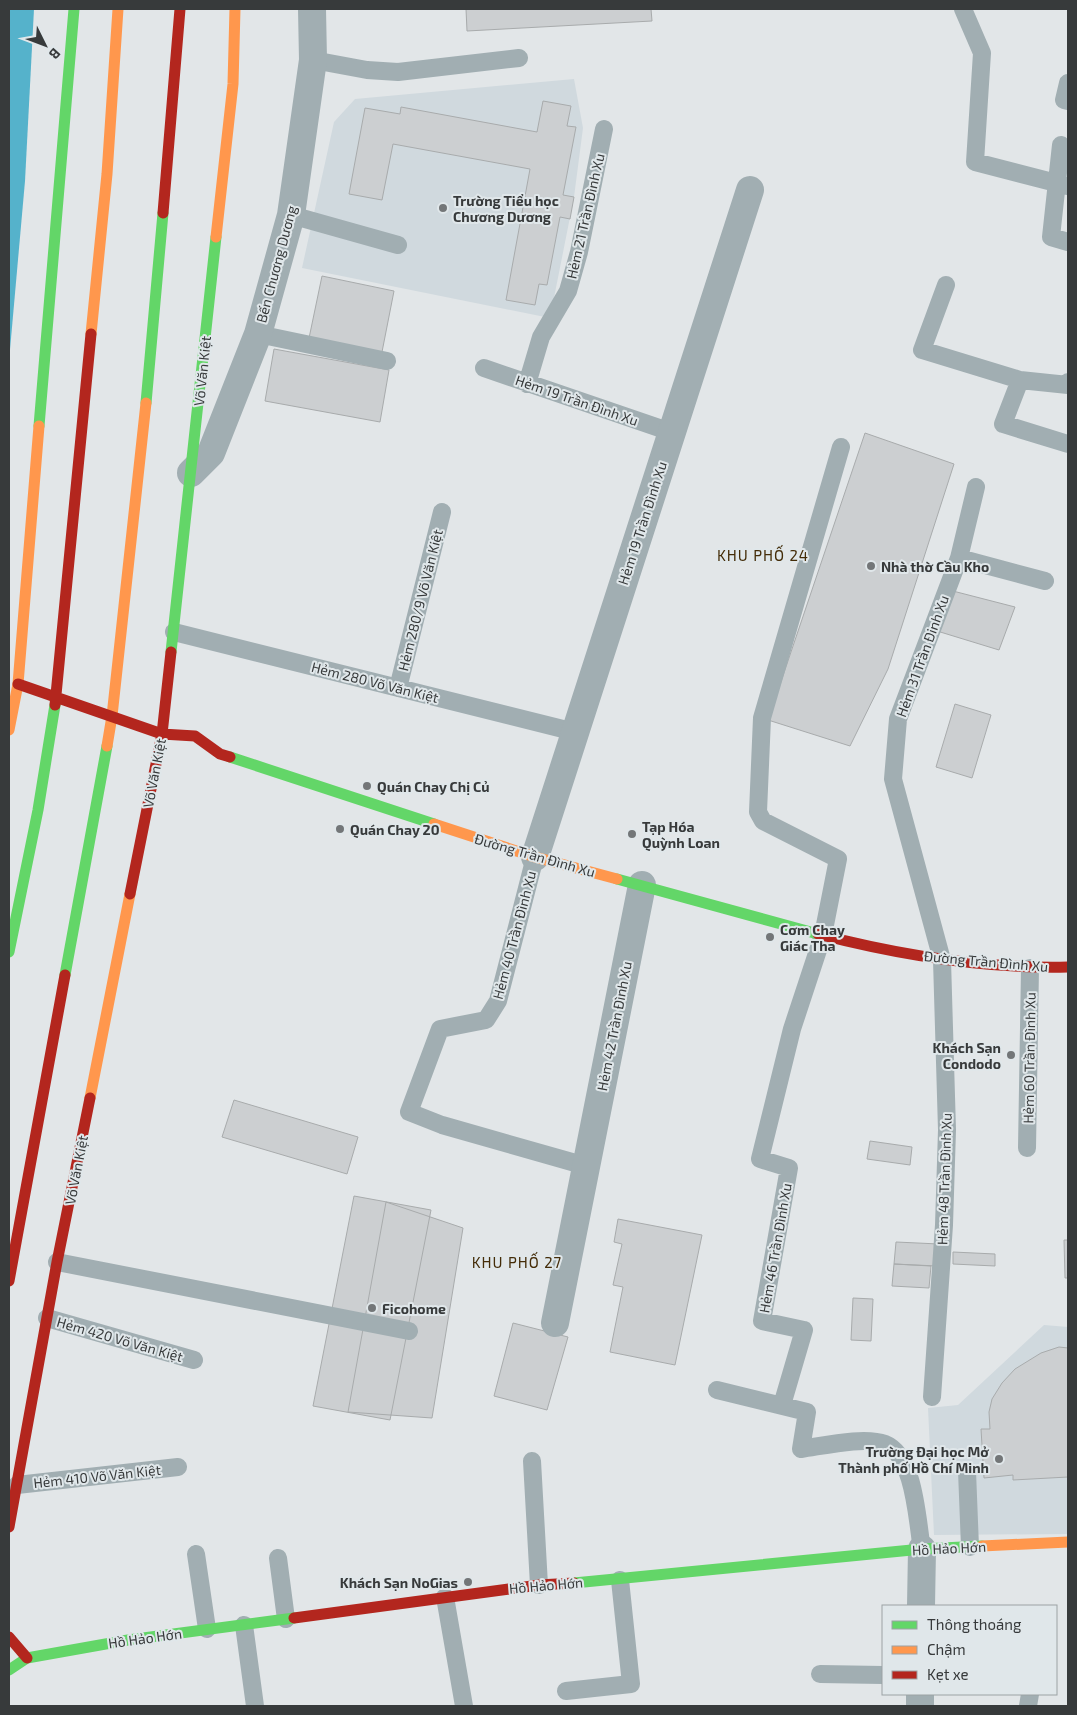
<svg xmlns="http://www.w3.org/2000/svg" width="1077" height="1715" viewBox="0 0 1077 1715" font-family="'Exo 2',sans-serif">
  <rect width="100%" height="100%" fill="#e2e6e8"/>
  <!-- built -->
  <path fill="#d0d9de" d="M574,79L583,128L574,197L550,318L302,268L334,122L355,99Z
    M1044,1325L1068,1327L1067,1534L934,1535L928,1408L958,1405Z"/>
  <!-- water -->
  <path fill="#55b2cb" d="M9,9H34L25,181L9,361Z"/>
  <!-- building -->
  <path fill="#cccfd1" stroke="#a8abac" d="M466,9H651L652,21L467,31Z
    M543,101L571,106L567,126L576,127L563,195L574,197L570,219L560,217L547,285L539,284L535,305L506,300L530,169L393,144L382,200L349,194L365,108L400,114L401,107L537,132Z
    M322,276L394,291L381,357L308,343Z
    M274,349L389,370L380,422L265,401Z
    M865,433L954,464L888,669L850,746L768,720Z
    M949,590L1015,607L999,650L937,631Z
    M955,704L991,715L972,778L936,767Z
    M234,1100L358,1137L347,1174L222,1137Z
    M870,1141L912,1147L910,1165L867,1159Z
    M354,1196L431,1210L390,1420L313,1406Z
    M386,1202L463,1228L432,1418L348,1412Z
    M618,1219L702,1235L675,1365L610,1352L623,1287L613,1285L622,1244L614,1242Z
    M1064,1240H1068V1278H1065Z
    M896,1242L939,1244L937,1266L894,1264Z
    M953,1252L995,1254V1266L953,1264Z
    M894,1264L931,1266L929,1288L892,1286Z
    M853,1298L873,1299L871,1341L851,1340Z
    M513,1323L568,1337L547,1410L494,1396Z
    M1059,1347L1068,1348V1477L1013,1480V1475L984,1478L981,1429H990L989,1412L992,1399L1002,1383L1015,1369L1041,1353Z"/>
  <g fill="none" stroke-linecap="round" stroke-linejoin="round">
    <!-- lane -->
    <path stroke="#a1aeb2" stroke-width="18" d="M963,9L982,53L975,162L1068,186
      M313,60L367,70L398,72L519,58
      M1068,83L1064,100L1068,101
      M1061,145L1051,237L1068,242
      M291,215L398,245
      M946,285L922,350L1020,380L1068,385V382
      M258,334L387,361
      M484,368L671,432
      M1020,380L1003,424L1068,444
      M527,384L541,337L568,291L579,252L604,129
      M959,558L1045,581
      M174,632L575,732
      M398,688L442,512
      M535,857L498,1001L486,1020L440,1029L409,1112L442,1125L586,1166
      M1027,1148L1030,968
      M57,1262L409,1331
      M47,1318L194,1360
      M717,1390L807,1412L801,1449C823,1446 864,1436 885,1444C915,1456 917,1521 922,1549
      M932,1397L944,1225L947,1130L942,960L893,779L898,719L959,558L976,487
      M782,1405L804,1330L762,1321L789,1168L760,1159L792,1029L823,935L838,859L763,821L758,812L762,718L841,447
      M532,1461L539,1585
      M967,1471L970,1547
      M17,1485L178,1467
      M196,1554L207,1629
      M278,1558L286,1619
      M445,1597L464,1706
      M244,1625L255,1706
      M820,1674L883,1675
      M566,1691L631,1684L620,1580
      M1028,1706L1030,1694"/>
    <!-- street -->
    <path stroke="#a1aeb2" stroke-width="28" d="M191,473L211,453L258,334L291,215L313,60L312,9
      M535,857L750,190
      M555,1323L642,885
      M921,1606L922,1549
      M920,1706V1694"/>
    <!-- fast -->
    <path stroke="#63d668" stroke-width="11" d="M146,403L163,213
      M39,426L74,9
      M171,652L216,237
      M230,757L434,824
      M617,879L818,934
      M9,952L38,810L55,705
      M65,975L107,746
      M574,1583L922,1549L982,1546
      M9,1670L27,1658L128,1640L294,1618"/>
    <!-- slow -->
    <path stroke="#ff974d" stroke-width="11" d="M216,237L233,84L235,9
      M91,334L107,174L118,9
      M9,730L18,684L39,426
      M107,746L112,716L146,403
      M434,824L535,857L617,879
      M90,1098L130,894
      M982,1546L1068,1542"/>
    <!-- jam -->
    <path stroke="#b3261e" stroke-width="11" d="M163,213L180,9
      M18,684L162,734L195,736L220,754L230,757
      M55,705L91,334
      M130,894L162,734L171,652
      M818,934C899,955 984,969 1068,967
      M9,1281L65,975
      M9,1527L57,1262L90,1098
      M294,1618L539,1585L574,1583
      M9,1637L27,1658"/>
  </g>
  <!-- markers -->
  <g fill="#737678" stroke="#e0e7ea" stroke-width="2">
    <circle cx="443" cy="208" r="5"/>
    <circle cx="871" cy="566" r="5"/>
    <circle cx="367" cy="786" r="5"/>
    <circle cx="340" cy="829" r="5"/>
    <circle cx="632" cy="834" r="5"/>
    <circle cx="770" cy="937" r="5"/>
    <circle cx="1011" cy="1055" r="5"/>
    <circle cx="372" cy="1308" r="5"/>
    <circle cx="999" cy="1459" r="5"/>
    <circle cx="468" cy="1582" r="5"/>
  </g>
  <g text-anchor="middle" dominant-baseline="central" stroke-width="4" stroke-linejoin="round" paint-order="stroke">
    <!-- poi labels -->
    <g font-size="14" font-weight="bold" fill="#373a3b" stroke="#e0e7ea" text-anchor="start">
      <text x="453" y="200">Trường Tiểu học<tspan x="453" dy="16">Chương Dương</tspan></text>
      <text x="881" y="566">Nhà thờ Cầu Kho</text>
      <text x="377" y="786">Quán Chay Chị Củ</text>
      <text x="642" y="826">Tạp Hóa<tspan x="642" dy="16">Quỳnh Loan</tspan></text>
      <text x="350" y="829">Quán Chay 20</text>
      <text x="780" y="929">Cơm Chay<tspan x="780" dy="16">Giác Tha</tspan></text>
      <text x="1001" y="1047" text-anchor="end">Khách Sạn<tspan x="1001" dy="16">Condodo</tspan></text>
      <text x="382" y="1308">Ficohome</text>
      <text x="989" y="1451" text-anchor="end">Trường Đại học Mở<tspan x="989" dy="16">Thành phố Hồ Chí Minh</tspan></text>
      <text x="458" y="1582" text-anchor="end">Khách Sạn NoGias</text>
    </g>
    <!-- street labels -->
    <g font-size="14" fill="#373a3b" stroke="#e0e7ea">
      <text transform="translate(585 216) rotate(-77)">Hẻm 21 Trần Đình Xu</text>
      <text transform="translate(276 264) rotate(-75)">Bến Chương Dương</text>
      <text transform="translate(202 371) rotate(-84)">Võ Văn Kiệt</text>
      <text transform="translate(577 400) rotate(19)">Hẻm 19 Trần Đình Xu</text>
      <text transform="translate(642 523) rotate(-72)">Hẻm 19 Trần Ðình Xu</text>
      <text transform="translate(420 600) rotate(-76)">Hẻm 280/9 Võ Văn Kiệt</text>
      <text transform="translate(922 656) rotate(-70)">Hẻm 31 Trần Đinh Xu</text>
      <text transform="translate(375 682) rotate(14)">Hẻm 280 Võ Văn Kiệt</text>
      <text transform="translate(154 773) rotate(-79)">Võ Văn Kiệt</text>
      <text transform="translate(535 855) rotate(16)">Đường Trần Ðình Xu</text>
      <text transform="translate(514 935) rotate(-75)">Hẻm 40 Trần Đình Xu</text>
      <text transform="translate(986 961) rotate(5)">Đường Trần Ðình Xu</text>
      <text transform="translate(614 1026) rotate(-79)">Hẻm 42 Trần Ðình Xu</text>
      <text transform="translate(1029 1058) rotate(-89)">Hẻm 60 Trần Ðình Xu</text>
      <text transform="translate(76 1170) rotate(-79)">Võ Văn Kiệt</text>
      <text transform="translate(944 1179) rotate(-88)">Hẻm 48 Trần Ðình Xu</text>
      <text transform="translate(775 1248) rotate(-80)">Hẻm 46 Trần Ðình Xu</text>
      <text transform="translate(120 1339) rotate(16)">Hẻm 420 Võ Văn Kiệt</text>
      <text transform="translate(97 1476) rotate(-6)">Hẻm 410 Võ Văn Kiệt</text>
      <text transform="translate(949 1548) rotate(-3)">Hồ Hảo Hớn</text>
      <text transform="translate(546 1585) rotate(-5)">Hồ Hảo Hớn</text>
      <text transform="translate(145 1638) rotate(-8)">Hồ Hảo Hớn</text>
    </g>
    <!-- neighbourhood labels -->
    <g font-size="15" letter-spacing="1" fill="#442c08" stroke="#e0e7ea">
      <text x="763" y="555">KHU PHỐ 24</text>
      <text x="517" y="1262">KHU PHỐ 27</text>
    </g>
  </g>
  <!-- border -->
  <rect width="1077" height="1715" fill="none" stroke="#373a3b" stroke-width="20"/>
  <!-- legend -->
  <rect x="882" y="1605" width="175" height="90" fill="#e0e7ea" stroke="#9ca2a4"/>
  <rect x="892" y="1621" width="25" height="8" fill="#63d668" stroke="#9ca2a4"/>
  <text x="927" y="1630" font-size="15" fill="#373a3b">Thông thoáng</text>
  <rect x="892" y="1646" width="25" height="8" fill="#ff974d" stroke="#9ca2a4"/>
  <text x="927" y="1655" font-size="15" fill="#373a3b">Chậm</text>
  <rect x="892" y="1671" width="25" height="8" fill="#b3261e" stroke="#9ca2a4"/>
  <text x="927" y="1680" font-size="15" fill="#373a3b">Kẹt xe</text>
  <!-- north arrow -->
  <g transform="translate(45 45) rotate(132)" stroke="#e0e7ea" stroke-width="4" paint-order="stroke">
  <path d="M0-4L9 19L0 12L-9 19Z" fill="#373a3b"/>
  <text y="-8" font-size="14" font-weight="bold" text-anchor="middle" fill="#373a3b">B</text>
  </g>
</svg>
